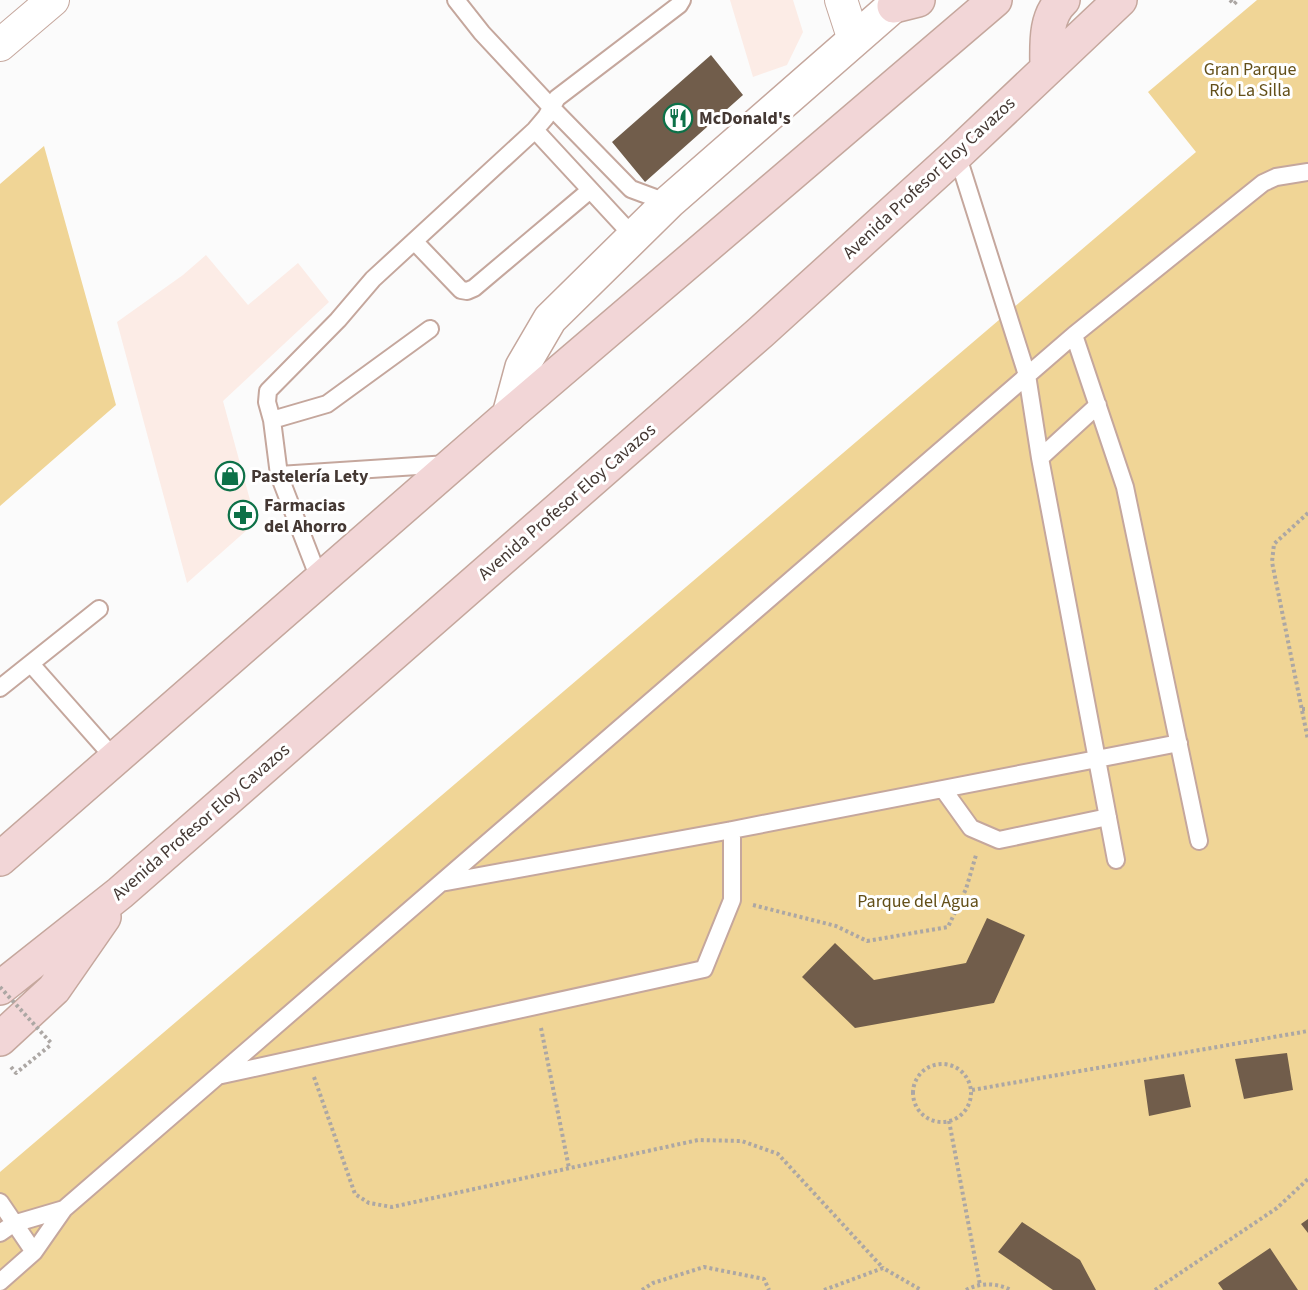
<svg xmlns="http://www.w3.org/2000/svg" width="1308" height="1290" viewBox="0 0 1308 1290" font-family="'Source Sans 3',sans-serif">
  <rect width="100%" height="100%" fill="#fbfbfb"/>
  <!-- built -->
  <path fill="#fcece6" d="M730,0H793L803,32L787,65L753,77Z
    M206,255L248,305L298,263L329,302L223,401L256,522L187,583L117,322L183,275Z"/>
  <!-- green -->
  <path fill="#f0d596" d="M1257,0H1308V1290H0V1172L1196,152L1148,92Z
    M44,146L116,405L0,506V184Z"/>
  <!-- building -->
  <path fill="#715d4b" d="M711,55L743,95L645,182L612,142Z
    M987,918L1025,935L994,1003L855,1028L802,977L835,943L874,980L966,963Z
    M1287,1053L1293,1090L1244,1099L1235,1059Z
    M1184,1074L1191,1107L1149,1116L1144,1080Z
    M1308,1219V1233L1301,1224Z
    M1022,1222L1080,1260L1096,1290H1053L998,1252Z
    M1270,1248L1298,1290H1223L1218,1283Z"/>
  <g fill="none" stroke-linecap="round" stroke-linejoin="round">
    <!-- service casing -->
    <g stroke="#c5a79d" stroke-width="20">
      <path id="service" d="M456,0L482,33L551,107L631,189L658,199L670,201
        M535,130L633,236
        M957,154L1027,375L1040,458L1116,860
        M415,242L461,290L467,291L474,288L589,191
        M1074,335L1125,487L1199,841
        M272,420L327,404L430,329
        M1040,458L1098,405
        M279,475L448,464
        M320,581L279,475L272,420L267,402L268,391L338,320L373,279L535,130L546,117L557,98L679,5L682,0
        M31,664L115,759
        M0,688L99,609
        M943,789L971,828L999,840L1108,817
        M441,883L732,830L1179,743
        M222,1075L704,969L732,900V830
        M0,1202L34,1252
        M0,1233L13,1224L64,1209
        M0,1282L34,1252L64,1209L1074,335L1263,183L1276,177L1308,172"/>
    </g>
    <!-- minor casing -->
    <g stroke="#c5a79d" stroke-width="34">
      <path id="minor" d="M841,0L854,40
        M0,45L53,0"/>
    </g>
    <!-- tertiary casing -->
    <g stroke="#c5a79d" stroke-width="36">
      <path id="tertiary" d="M509,415L522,367L550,319L670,201L900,0"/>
    </g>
    <!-- secondary casing -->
    <g stroke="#c5a79d" stroke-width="36">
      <path id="secondary" d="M894,6L918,0
        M1047,69C1047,46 1044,17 1063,0
        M0,859L509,415L995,0
        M0,988L120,893L761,332L957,154L1120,0
        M0,1039L54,989L104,917"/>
    </g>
    <!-- path -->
    <path stroke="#aca7a4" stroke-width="4" stroke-dasharray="3 3" stroke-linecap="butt" d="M1230,0L1234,4L1238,0
      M1308,513L1274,544L1272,562L1308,740
      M1302,709H1308
      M753,905L836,926L867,941L948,927L966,889L976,855
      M541,1028L569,1168
      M913 1093a29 29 0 1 1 58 0a29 29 0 1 1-58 0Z
      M11,1067L16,1073L52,1044
      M314,1077L355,1194L369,1203L392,1207L698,1140L742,1141L778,1154L883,1268
      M972,1090L1308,1031
      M949,1121L980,1285
      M642,1290L653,1283L704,1267L764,1279L769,1290
      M824,1290L883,1268L921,1290
      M966,1290C981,1282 997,1283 1011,1290
      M1155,1290L1277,1208L1308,1179"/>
    <!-- service -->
    <use href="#service" stroke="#fff" stroke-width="16"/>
    <!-- minor -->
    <use href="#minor" stroke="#fff" stroke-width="32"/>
    <!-- tertiary -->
    <use href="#tertiary" stroke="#fff" stroke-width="33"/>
    <!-- secondary -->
    <use href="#secondary" stroke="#f2d6d7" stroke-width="33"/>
    <!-- path-bridge -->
    <path stroke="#aca7a4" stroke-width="4" stroke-dasharray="3 3" stroke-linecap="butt" d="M0,987L52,1044"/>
  </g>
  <!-- icons -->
  <defs>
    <g id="restaurant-ring" transform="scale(1.5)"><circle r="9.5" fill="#fff" stroke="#0d7148" stroke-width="1.5"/><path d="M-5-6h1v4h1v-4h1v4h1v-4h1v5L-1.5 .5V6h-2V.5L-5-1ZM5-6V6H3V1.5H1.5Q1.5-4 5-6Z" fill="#0d7148"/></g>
    <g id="shop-ring" transform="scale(1.5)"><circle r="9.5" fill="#fff" stroke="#0d7148" stroke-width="1.5"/><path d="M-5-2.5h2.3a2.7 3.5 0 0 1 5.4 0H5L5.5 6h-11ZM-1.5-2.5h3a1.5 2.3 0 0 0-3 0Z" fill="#0d7148"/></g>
    <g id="pharmacy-ring" transform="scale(1.5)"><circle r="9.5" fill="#fff" stroke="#0d7148" stroke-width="1.5"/><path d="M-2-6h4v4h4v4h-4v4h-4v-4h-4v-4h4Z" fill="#0d7148"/></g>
  </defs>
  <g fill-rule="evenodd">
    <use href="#restaurant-ring" x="678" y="118"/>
    <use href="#shop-ring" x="230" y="476"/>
    <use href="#pharmacy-ring" x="243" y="515"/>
  </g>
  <g text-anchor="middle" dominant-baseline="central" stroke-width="6" stroke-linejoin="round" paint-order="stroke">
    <!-- park labels -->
    <g font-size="18" fill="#634f18" stroke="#fff">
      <text x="1250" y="69">Gran Parque<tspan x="1250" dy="21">Río La Silla</tspan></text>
      <text x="918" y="901">Parque del Agua</text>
    </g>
    <!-- poi labels -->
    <g font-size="18" font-weight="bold" fill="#443833" stroke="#fff" text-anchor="start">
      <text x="699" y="118">McDonald's</text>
      <text x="251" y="476">Pastelería Lety</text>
      <text x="264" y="505">Farmacias<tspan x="264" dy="21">del Ahorro</tspan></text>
    </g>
    <!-- street labels -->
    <g font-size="18" fill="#443833" stroke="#fff">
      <text transform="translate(929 178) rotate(-43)">Avenida Profesor Eloy Cavazos</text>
      <text transform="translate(567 502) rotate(-41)">Avenida Profesor Eloy Cavazos</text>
      <text transform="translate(201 822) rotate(-41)">Avenida Profesor Eloy Cavazos</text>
    </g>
  </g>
</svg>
